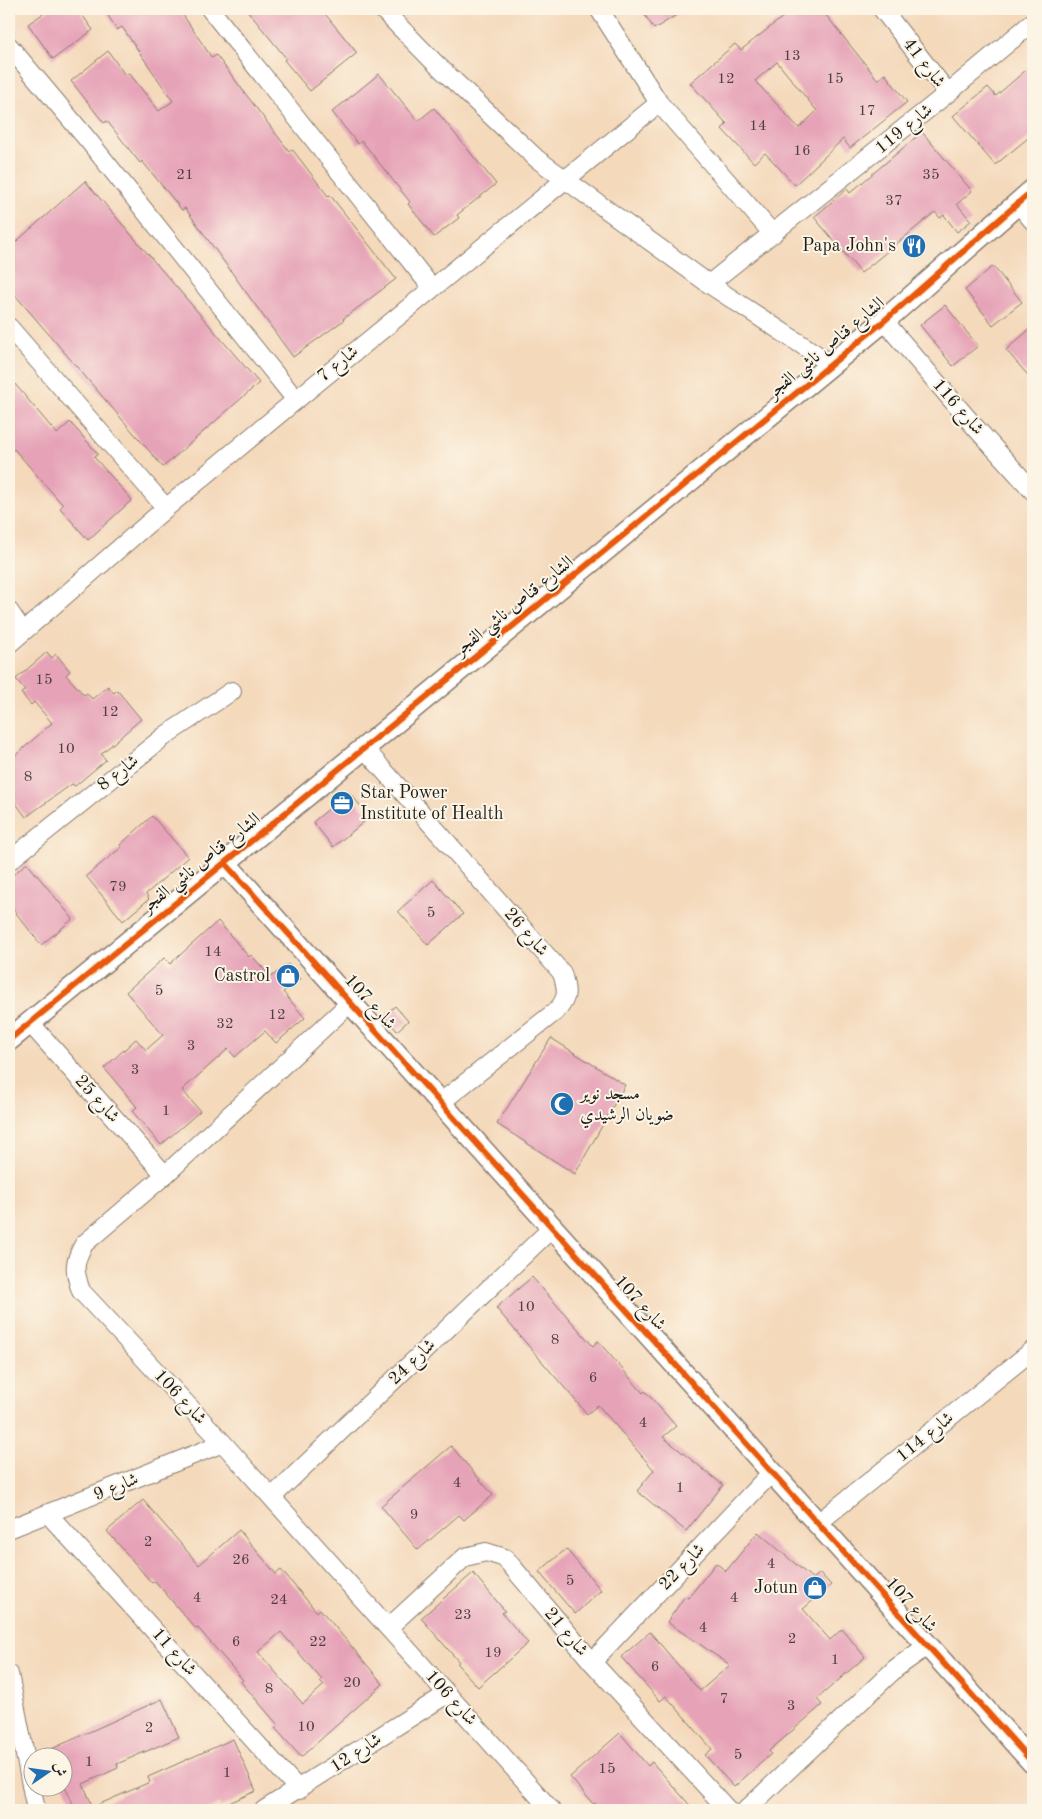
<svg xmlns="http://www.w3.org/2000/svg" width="1042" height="1819" viewBox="0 0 1042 1819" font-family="'Old Standard TT',Amiri,serif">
  <rect width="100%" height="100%" fill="#fcf5e5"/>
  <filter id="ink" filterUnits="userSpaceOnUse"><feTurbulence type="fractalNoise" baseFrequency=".02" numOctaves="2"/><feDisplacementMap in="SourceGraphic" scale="10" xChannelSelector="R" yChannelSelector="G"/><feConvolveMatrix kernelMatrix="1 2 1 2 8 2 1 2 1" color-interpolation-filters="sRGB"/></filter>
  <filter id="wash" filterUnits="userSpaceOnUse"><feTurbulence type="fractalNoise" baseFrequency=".0096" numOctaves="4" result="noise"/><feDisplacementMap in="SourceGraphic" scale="20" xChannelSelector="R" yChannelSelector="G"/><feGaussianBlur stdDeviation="1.12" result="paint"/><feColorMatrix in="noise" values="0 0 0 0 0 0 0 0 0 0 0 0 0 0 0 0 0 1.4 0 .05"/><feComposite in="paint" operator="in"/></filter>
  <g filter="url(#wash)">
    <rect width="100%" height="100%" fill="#f4d9bb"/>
    <g id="blocks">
      <!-- building -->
      <path fill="#e6a3b8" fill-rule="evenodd" d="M50,9H78L93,30L53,59L28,24Z
        M104,9H179L212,58L216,55L289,151L292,149L328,196L330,195L396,279L343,319L344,320L293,357L185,208L182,210L142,161L140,163L107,121L104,123L71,81L108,51L125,75L129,73L159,111L173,101L122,27L117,30Z
        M246,9H321L357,53L310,91L284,60L286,58Z
        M641,9H686L654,29Z
        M793,9H821L878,80L885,74L907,102L850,148L843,139L795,185L765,153L754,163L722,129L727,124L690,83L735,44L741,50ZM777,62L817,111L799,128L755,81Z
        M1033,64V134L995,165L953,116L988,87L996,96Z
        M379,74L418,121L434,108L496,184L457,215L459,218L434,237L408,204L410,202L362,141L358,144L332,112Z
        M922,132L972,191L957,204L971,221L957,232L944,215L940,218L935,212L861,273L814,217L847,189L850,193Z
        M85,181L259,383L163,467L9,288V248Z
        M993,266L1022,302L993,325L965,290Z
        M945,305L978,346L953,366L920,325Z
        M1033,326V381L1006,350Z
        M9,377L57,434L70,422L98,454L94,457L132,500L88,540L60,508L63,505L14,449L9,454Z
        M47,652L52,658L56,654L70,671L66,675L84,695L87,693L92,699L108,686L114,693L117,690L141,719L101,754L106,760L75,786L72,784L26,817L9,794V761L52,723L34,702L31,705L21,693L25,690L16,679Z
        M349,792L370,817L333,847L313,822Z
        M152,816L188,857L146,894L149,899L123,921L86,876L122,847L120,845Z
        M27,863L73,919L41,945L9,904V878Z
        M433,880L463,914L428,945L398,911Z
        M218,921L249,957L251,955L271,977L288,964L300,979L283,992L305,1018L276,1043L265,1031L235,1057L228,1049L182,1090L200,1111L161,1145L132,1111L137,1107L104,1068L136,1039L146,1050L163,1035L126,992L164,958L170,964Z
        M395,1006L408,1021L397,1031L384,1016Z
        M551,1038L625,1085L575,1174L497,1124Z
        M532,1277L593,1346L598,1341L643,1393L645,1391L676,1426L663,1437L723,1485L686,1531L637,1491L654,1470L598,1405L587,1414L496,1308Z
        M451,1446L493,1495L464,1520L459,1515L418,1550L381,1506Z
        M143,1500L199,1565L239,1530L276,1574L281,1570L317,1612L320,1609L383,1684L301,1757L275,1728L278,1725L241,1682L243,1680L198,1628L196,1629L155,1581L152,1583L107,1531ZM281,1632L322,1680L320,1681L324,1685L303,1704L258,1652Z
        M758,1532L813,1579L820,1573L831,1585L803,1609L830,1640L842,1629L865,1657L817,1699L822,1705L769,1751L771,1754L734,1787L705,1755L712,1749L666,1696L660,1701L621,1657L650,1632L700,1691L730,1665L667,1622L685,1596L688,1598L716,1563L726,1571Z
        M566,1549L601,1590L575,1614L539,1572Z
        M473,1573L505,1611L502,1613L528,1643L478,1687L457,1664L459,1662L421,1618Z
        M162,1699L179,1737L117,1764L118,1768L83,1784L93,1807L150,1782L148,1777L233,1739L256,1791L220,1807L219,1804L206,1810H76L62,1781V1756H36Z
        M620,1733L648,1766L652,1762L694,1810H602L595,1803L594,1805L570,1777Z"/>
    </g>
  </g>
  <g filter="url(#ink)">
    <use href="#blocks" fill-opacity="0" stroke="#887a6c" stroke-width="1"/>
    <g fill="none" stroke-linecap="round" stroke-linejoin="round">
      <!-- minor casing -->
      <g stroke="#887a6c" stroke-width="20">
        <path id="minor" d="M210,9L432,288
          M382,9L435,63L537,159L709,284L831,364
          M599,9L659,103L773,234
          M882,9L948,93
          M9,46L88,140L296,400
          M1018,203L1033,221
          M709,284L948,93L1033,22
          M884,321L975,427L1033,491
          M9,327L166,508
          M9,611L23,632
          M9,644L166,508L296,400L659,103
          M364,748L562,973C567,990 569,998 556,1011L440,1103
          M9,861L166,735L232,691
          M350,1003L165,1175L84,1244C73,1263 74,1271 81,1291L223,1443L551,1810
          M30,1023L165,1175
          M272,1497L553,1227
          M48,1514L299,1790
          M818,1523L1033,1350
          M9,1529L223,1443
          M389,1627L465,1557L486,1552L505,1558L592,1662L728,1810
          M592,1662L772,1472
          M9,1674L36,1810
          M264,1810L447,1694
          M746,1810L896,1668L927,1646"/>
      </g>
      <!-- tertiary casing -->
      <g stroke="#887a6c" stroke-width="24">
        <path id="tertiary" d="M225,863L1033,1763
          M9,1040L884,321L1033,190"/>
      </g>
      <!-- minor -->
      <use href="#minor" stroke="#fff" stroke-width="18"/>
      <!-- tertiary -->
      <use href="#tertiary" stroke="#fff" stroke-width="21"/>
      <!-- cycleway casing -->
      <g stroke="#fcf5e5" stroke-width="9">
        <path id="cycleway" d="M225,863L1033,1763
          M9,1040L884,321L1033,190"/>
      </g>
      <!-- cycleway -->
      <use href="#cycleway" stroke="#e8590c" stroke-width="6"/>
    </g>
  </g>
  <!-- icons -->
  <defs>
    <g id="restaurant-disc" transform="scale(1.25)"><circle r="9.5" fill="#1f6fb2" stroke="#fcf5e5"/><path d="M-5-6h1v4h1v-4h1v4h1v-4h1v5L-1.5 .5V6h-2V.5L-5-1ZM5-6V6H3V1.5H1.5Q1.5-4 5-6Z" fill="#fff"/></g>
    <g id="office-disc" transform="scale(1.25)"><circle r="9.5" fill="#1f6fb2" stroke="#fcf5e5"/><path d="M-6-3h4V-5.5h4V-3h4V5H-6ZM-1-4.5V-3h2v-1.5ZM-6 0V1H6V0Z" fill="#fff"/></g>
    <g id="shop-disc" transform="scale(1.25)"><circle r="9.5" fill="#1f6fb2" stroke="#fcf5e5"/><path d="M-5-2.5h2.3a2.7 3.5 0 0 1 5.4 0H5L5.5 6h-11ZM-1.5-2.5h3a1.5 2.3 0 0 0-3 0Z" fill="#fff"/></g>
    <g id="mosque-disc" transform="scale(1.25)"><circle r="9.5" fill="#1f6fb2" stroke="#fcf5e5"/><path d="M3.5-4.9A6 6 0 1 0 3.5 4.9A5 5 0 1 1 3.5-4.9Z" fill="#fff"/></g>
  </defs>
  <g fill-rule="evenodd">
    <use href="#restaurant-disc" x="914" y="246"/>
    <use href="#office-disc" x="342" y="803"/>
    <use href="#shop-disc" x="288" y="976"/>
    <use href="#mosque-disc" x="562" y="1104"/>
    <use href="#shop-disc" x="815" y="1588"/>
  </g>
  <g text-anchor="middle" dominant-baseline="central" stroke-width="4" stroke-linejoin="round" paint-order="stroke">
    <!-- number labels -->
    <g font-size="15" fill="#4e3e43">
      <text x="792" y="56">13</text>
      <text x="726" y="79">12</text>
      <text x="835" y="79">15</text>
      <text x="867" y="111">17</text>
      <text x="758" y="126">14</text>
      <text x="802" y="151">16</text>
      <text x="185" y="175">21</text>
      <text x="931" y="175">35</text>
      <text x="894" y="201">37</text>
      <text x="44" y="680">15</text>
      <text x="110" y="712">12</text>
      <text x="66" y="749">10</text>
      <text x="28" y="777">8</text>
      <text x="118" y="887">79</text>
      <text x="431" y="913">5</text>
      <text x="213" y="952">14</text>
      <text x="159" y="991">5</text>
      <text x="277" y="1015">12</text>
      <text x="225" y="1024">32</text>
      <text x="191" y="1046">3</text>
      <text x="135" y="1070">3</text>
      <text x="166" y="1111">1</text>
      <text x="526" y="1307">10</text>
      <text x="555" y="1340">8</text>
      <text x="593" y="1378">6</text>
      <text x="643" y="1423">4</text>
      <text x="457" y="1483">4</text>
      <text x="680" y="1488">1</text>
      <text x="414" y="1515">9</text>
      <text x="148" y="1542">2</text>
      <text x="241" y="1560">26</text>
      <text x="771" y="1564">4</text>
      <text x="570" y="1581">5</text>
      <text x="197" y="1598">4</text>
      <text x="734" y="1598">4</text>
      <text x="279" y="1600">24</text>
      <text x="463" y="1615">23</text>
      <text x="703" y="1628">4</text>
      <text x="792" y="1639">2</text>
      <text x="236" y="1642">6</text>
      <text x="318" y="1642">22</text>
      <text x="493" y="1653">19</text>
      <text x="835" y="1660">1</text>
      <text x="655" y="1667">6</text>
      <text x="352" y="1683">20</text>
      <text x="269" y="1689">8</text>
      <text x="724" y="1699">7</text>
      <text x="791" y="1706">3</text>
      <text x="306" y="1727">10</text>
      <text x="149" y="1728">2</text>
      <text x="738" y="1755">5</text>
      <text x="89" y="1762">1</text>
      <text x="607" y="1769">15</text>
      <text x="227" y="1773">1</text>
    </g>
    <!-- street labels -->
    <g font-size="18" fill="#1c1c1c" stroke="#fcf5e5">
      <text transform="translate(924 63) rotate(52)">شارع 41</text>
      <text transform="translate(904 129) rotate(-39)">شارع 119</text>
      <text transform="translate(826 348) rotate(-40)">الشارع قناص ناشي الفجر</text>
      <text transform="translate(338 364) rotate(-39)">شارع 7</text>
      <text transform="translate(958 407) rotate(49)">شارع 116</text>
      <text transform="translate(514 606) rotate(-39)">الشارع قناص ناشي الفجر</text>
      <text transform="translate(118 773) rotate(-38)">شارع 8</text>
      <text transform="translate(201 863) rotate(-39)">الشارع قناص ناشي الفجر</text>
      <text transform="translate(526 932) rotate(49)">شارع 26</text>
      <text transform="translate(370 1002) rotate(48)">شارع 107</text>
      <text transform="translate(97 1099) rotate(48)">شارع 25</text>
      <text transform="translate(640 1303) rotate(48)">شارع 107</text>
      <text transform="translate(412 1362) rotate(-44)">شارع 24</text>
      <text transform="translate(180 1397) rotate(47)">شارع 106</text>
      <text transform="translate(925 1437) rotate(-39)">شارع 114</text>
      <text transform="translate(116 1487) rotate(-22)">شارع 9</text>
      <text transform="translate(682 1567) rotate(-46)">شارع 22</text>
      <text transform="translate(911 1605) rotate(48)">شارع 107</text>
      <text transform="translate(566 1632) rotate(50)">شارع 21</text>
      <text transform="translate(174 1652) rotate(48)">شارع 11</text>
      <text transform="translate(451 1698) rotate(48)">شارع 106</text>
      <text transform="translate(356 1753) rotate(-33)">شارع 12</text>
    </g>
    <!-- poi labels -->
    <g font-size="18" fill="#1c1c1c" stroke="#fcf5e5" text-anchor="end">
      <text x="896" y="246">Papa John's</text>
      <text x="360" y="793" text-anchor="start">Star Power<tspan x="360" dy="21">Institute of Health</tspan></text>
      <text x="270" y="976">Castrol</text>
      <text x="580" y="1094" text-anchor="start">مسجد نوير<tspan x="580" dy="21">ضويان الرشيدي</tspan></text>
      <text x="798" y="1588">Jotun</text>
    </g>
  </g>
  <!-- margin -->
  <rect width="1042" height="1819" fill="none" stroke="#fcf5e5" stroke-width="30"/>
  <!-- north arrow -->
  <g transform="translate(48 1772) rotate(77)"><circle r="24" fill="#fcf5e5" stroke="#a29e95"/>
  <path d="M0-4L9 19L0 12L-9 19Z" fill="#1f6fb2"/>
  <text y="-8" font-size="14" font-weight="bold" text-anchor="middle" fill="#1c1c1c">ش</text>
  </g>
</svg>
